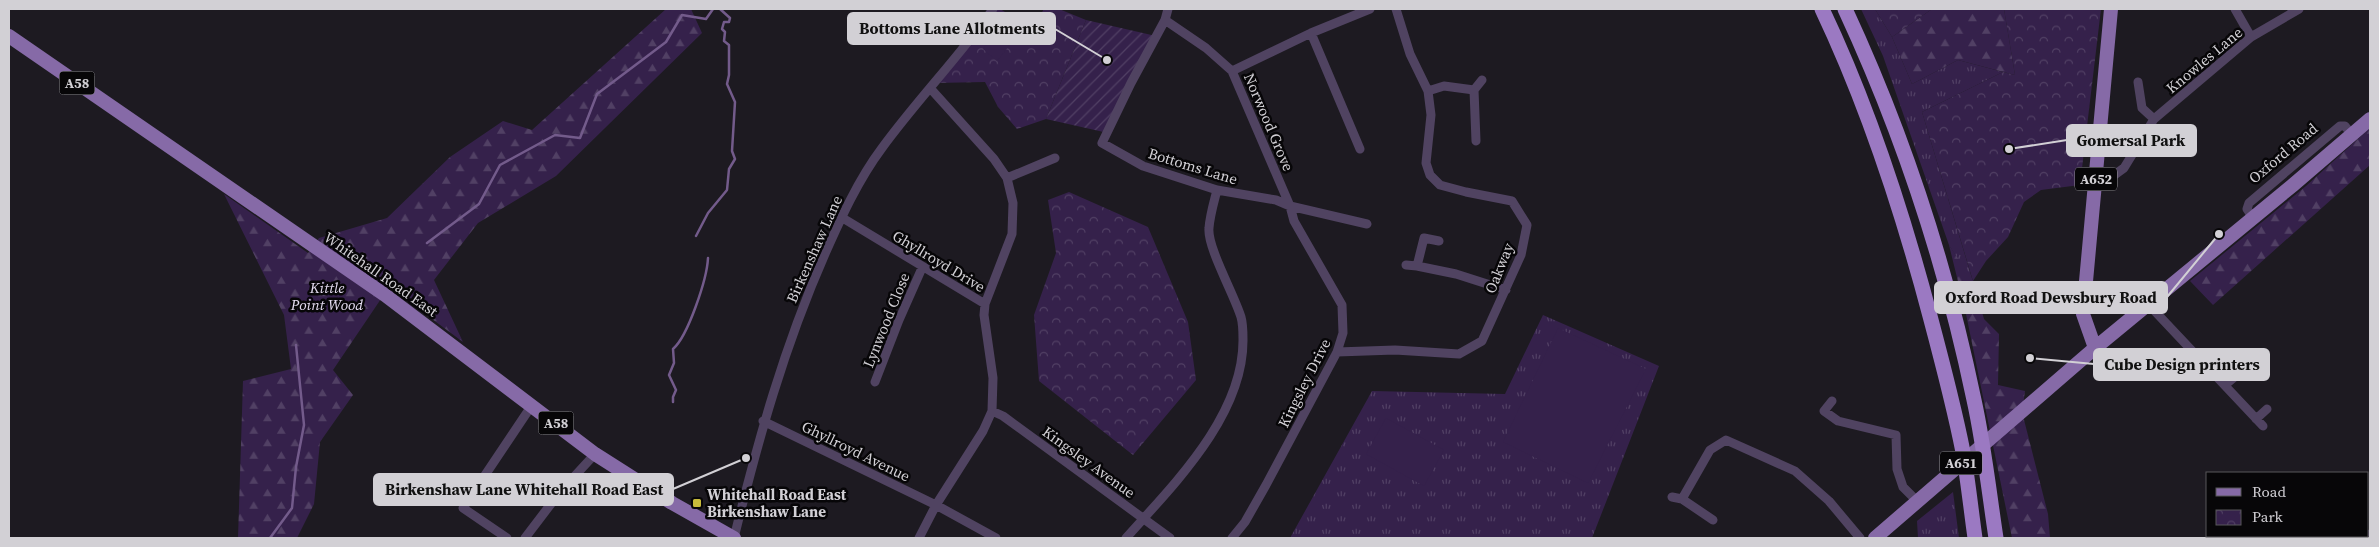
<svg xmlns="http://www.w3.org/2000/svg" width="2379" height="547" viewBox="0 0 2379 547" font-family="'Source Serif 4',serif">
  <defs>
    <pattern id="grass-tufts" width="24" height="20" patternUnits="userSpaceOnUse" patternTransform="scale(1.25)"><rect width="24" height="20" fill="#35214b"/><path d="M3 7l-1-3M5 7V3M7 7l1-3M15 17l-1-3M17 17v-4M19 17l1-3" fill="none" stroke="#514064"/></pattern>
    <pattern id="forest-firs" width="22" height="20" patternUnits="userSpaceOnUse" patternTransform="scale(1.25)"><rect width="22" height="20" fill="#35214b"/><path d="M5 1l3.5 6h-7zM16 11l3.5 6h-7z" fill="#514064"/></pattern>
    <pattern id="park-crowns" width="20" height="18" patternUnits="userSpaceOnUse" patternTransform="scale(1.25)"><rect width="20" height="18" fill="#35214b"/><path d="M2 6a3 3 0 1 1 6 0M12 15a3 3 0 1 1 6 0" fill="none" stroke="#514064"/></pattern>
    <pattern id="garden-furrows" width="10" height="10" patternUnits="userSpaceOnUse" patternTransform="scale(1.25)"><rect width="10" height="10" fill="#35214b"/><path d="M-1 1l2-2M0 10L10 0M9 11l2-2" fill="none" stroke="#514064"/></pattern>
  </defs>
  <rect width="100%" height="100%" fill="#1d1a21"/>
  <!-- grass -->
  <path fill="url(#grass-tufts)" d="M1861,9H1875L1892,37L1912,84L1958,60L2003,72L1922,112L1974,285L1949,245L1883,56Z
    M1543,315L1659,366L1592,538H1290L1372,391L1505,394Z
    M1953,492L1959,538H1918L1917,521Z"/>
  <!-- forest -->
  <path fill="url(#forest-firs)" d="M666,9H691L702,33L556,176L478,223L434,280L463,342L389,287L333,370L353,395L320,442L314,504L297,538H238L243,381L291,369L284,315L224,194L308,253L319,238L387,218L450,157L503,121L532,130Z
    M1932,9H2004L2015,75L1958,60L1912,84L1892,37Z
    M2370,128V165L2213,305L2190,281L2306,186Z
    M1949,245L1973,281L1984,319L1999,334L1998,385L2025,391L2022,412L2048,514L2050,538H2012L1966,314Z"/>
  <!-- park -->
  <path fill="url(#park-crowns)" d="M993,9H1000L1032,28L1044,9H1059L1086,20L1046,119L1017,129L998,107L985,82L934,83Z
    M1875,9H1932L1892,37Z
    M2004,9H2101L2080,185L2041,190L2024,202L2008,237L1986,261L1973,281L1922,112L2003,72L2015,75Z
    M1069,192L1148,227L1188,322L1196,380L1133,455L1039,381L1034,315L1056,253L1048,200Z"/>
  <!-- garden -->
  <path fill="url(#garden-furrows)" d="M1086,20L1156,36L1108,133L1046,119Z"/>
  <!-- pitch -->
  <path fill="#35214b" d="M998,31L1012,42L997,61L983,49Z
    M1558,328L1646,369L1588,483L1503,442Z
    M1386,418L1444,450L1424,486L1366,454Z"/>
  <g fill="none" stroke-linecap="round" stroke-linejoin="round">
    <!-- stream -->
    <path stroke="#735b8b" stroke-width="2.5" d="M696,236L708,213L727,190L729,169L735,159L732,151L735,102L727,84L729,75V45L724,41L725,32L722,29L724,22H729L730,18L720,9
      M427,243L479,204L500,165L555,135L580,138L597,94L666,42L682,15L706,19L713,9
      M673,402V397L676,390L669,375L674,363L673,349C688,336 707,279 708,258
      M270,538L292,508L296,467L304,425L296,345"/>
    <!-- minor -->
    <path stroke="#504361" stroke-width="9" d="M1168,9L1165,20L1131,83L1102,143L1143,166L1217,190L1276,200L1290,206L1367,224
      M2235,9L2251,37
      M1165,20L1206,48L1232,71L1290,206L1294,221L1342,305L1343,333L1337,352L1266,485L1245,522L1232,538
      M1311,33L1360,149
      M1232,71L1311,33L1370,9
      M2138,82L2142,108L2154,119
      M930,88L994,159L1007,178L1013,203L1012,234L985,304
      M1474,90L1482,80
      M1428,91L1444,86L1474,90L1476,141
      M1007,178L1055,158
      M2095,189L2124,168L2154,119L2251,37L2299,9
      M841,217L985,304L984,315L993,378L992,411L983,431L936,505L919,538
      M2253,218L2247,209L2249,203L2340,126H2345L2352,135
      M1439,241L1424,238L1417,266L1456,274L1506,290
      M1406,265L1417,266
      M2148,304L2263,426
      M1337,352L1395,350L1459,354L1482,341L1521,255L1527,225L1512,201L1466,192L1440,185L1430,175L1426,163L1431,115L1428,91L1410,54L1396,9
      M875,382L899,320L922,268
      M2225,385L2238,374
      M1832,401L1824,411L1838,421L1896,435L1897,469L1903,487L1917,501
      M992,411L1003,416L1170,538
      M2256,419L2267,409
      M763,421L936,505L996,538
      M1672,497L1682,499
      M1713,520L1682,499L1710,450L1726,440L1795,471L1829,501L1860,538
      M507,538L463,508L532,405
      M525,538L560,492L595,454
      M734,538C758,440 784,347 825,254C841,218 858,180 882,148C917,100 959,57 993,9
      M1126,538C1173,485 1244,416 1243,339C1243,332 1243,324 1241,317C1234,294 1207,247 1209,228C1210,215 1214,202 1217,190
      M2367,538L2370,534"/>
    <!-- primary -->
    <path stroke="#866aa7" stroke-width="14" d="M9,36L385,295L595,454L672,503L734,538
      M2095,348L2083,314L2111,9
      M1875,538L2095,348L2293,185L2370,119"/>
    <!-- motorway -->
    <path stroke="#9b79c2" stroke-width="15" d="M1822,9C1869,108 1902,210 1930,316C1942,361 1954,406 1963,452C1968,480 1971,510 1975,538
      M1845,9C1903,134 1946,265 1974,400C1984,445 1989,492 1996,538"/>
  </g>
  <!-- markers -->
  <rect fill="#c8bb3b" stroke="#070608" stroke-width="2" x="692" y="498" width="10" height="10" rx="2.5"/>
  <g text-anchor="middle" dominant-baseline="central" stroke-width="5" stroke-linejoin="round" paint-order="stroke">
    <!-- shield labels -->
    <g fill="#070608" stroke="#959398" stroke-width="1">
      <rect x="59.5" y="71.5" width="35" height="23" rx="4"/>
      <rect x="2075" y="167.5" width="42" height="23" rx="4"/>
      <rect x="538.5" y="411.5" width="35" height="23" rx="4"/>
      <rect x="1940" y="451.5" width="42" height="23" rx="4"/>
    </g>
    <g font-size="14" font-weight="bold" fill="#d2d0d5">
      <text x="77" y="83">A58</text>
      <text x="2096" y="179">A652</text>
      <text x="556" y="423">A58</text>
      <text x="1961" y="463">A651</text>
    </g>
    <!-- street labels -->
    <g font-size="15" fill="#d2d0d5" stroke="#070608">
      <text transform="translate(2204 60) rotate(-40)">Knowles Lane</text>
      <text transform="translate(1269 122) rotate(67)">Norwood Grove</text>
      <text transform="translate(2283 153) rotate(-40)">Oxford Road</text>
      <text transform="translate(1193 166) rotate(17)">Bottoms Lane</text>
      <text transform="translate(814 249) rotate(-66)">Birkenshaw Lane</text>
      <text transform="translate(939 261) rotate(31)">Ghyllroyd Drive</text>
      <text transform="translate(1499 268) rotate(-68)">Oakway</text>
      <text transform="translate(381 274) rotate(35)">Whitehall Road East</text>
      <text transform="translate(886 320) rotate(-68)">Lynwood Close</text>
      <text transform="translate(1304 383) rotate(-63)">Kingsley Drive</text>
      <text transform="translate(856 451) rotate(26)">Ghyllroyd Avenue</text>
      <text transform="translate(1089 462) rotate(36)">Kingsley Avenue</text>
    </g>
    <!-- park labels -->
    <g font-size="15" font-style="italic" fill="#e5ddf1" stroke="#070608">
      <text x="327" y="287">Kittle<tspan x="327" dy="17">Point Wood</tspan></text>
    </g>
    <!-- poi labels -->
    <g font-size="15" font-weight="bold" fill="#d2d0d5" stroke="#070608" text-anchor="start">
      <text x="707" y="494">Whitehall Road East<tspan x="707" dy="17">Birkenshaw Lane</tspan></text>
    </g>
  </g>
  <!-- callouts -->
  <path fill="none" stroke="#d2d0d5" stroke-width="2" d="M1107 60L1055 29M2009 149L2067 140M2219 234L2167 297M2030 358L2094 364M746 458L673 489"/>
  <g fill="#d2d0d5" stroke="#070608" stroke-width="2">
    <circle cx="1107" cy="60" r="5"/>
    <circle cx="2009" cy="149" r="5"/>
    <circle cx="2219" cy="234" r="5"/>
    <circle cx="2030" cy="358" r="5"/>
    <circle cx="746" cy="458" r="5"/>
  </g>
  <g fill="#d2d0d5" stroke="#d2d0d5" stroke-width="2">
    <rect x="848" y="13" width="207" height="31" rx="5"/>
    <rect x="2067" y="125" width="129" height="31" rx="5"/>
    <rect x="1935" y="282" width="232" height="31" rx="5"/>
    <rect x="2094" y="349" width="175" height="31" rx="5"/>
    <rect x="374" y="474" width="299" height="31" rx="5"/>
  </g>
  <g font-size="16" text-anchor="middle" font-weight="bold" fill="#111">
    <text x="952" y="34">Bottoms Lane Allotments</text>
    <text x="2131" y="146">Gomersal Park</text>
    <text x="2051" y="303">Oxford Road Dewsbury Road</text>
    <text x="2182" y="370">Cube Design printers</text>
    <text x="524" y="495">Birkenshaw Lane Whitehall Road East</text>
  </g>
  <!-- border -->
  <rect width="2379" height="547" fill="none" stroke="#d2d0d5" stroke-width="20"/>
  <!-- legend -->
  <rect x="2206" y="472" width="162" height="65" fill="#070608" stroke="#58575a"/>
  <rect x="2216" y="488" width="25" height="8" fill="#866aa7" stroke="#58575a"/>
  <text x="2252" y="497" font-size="15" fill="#d2d0d5">Road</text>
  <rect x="2216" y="510" width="25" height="15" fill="url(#park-crowns)" stroke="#58575a"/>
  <text x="2252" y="522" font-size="15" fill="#d2d0d5">Park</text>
</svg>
